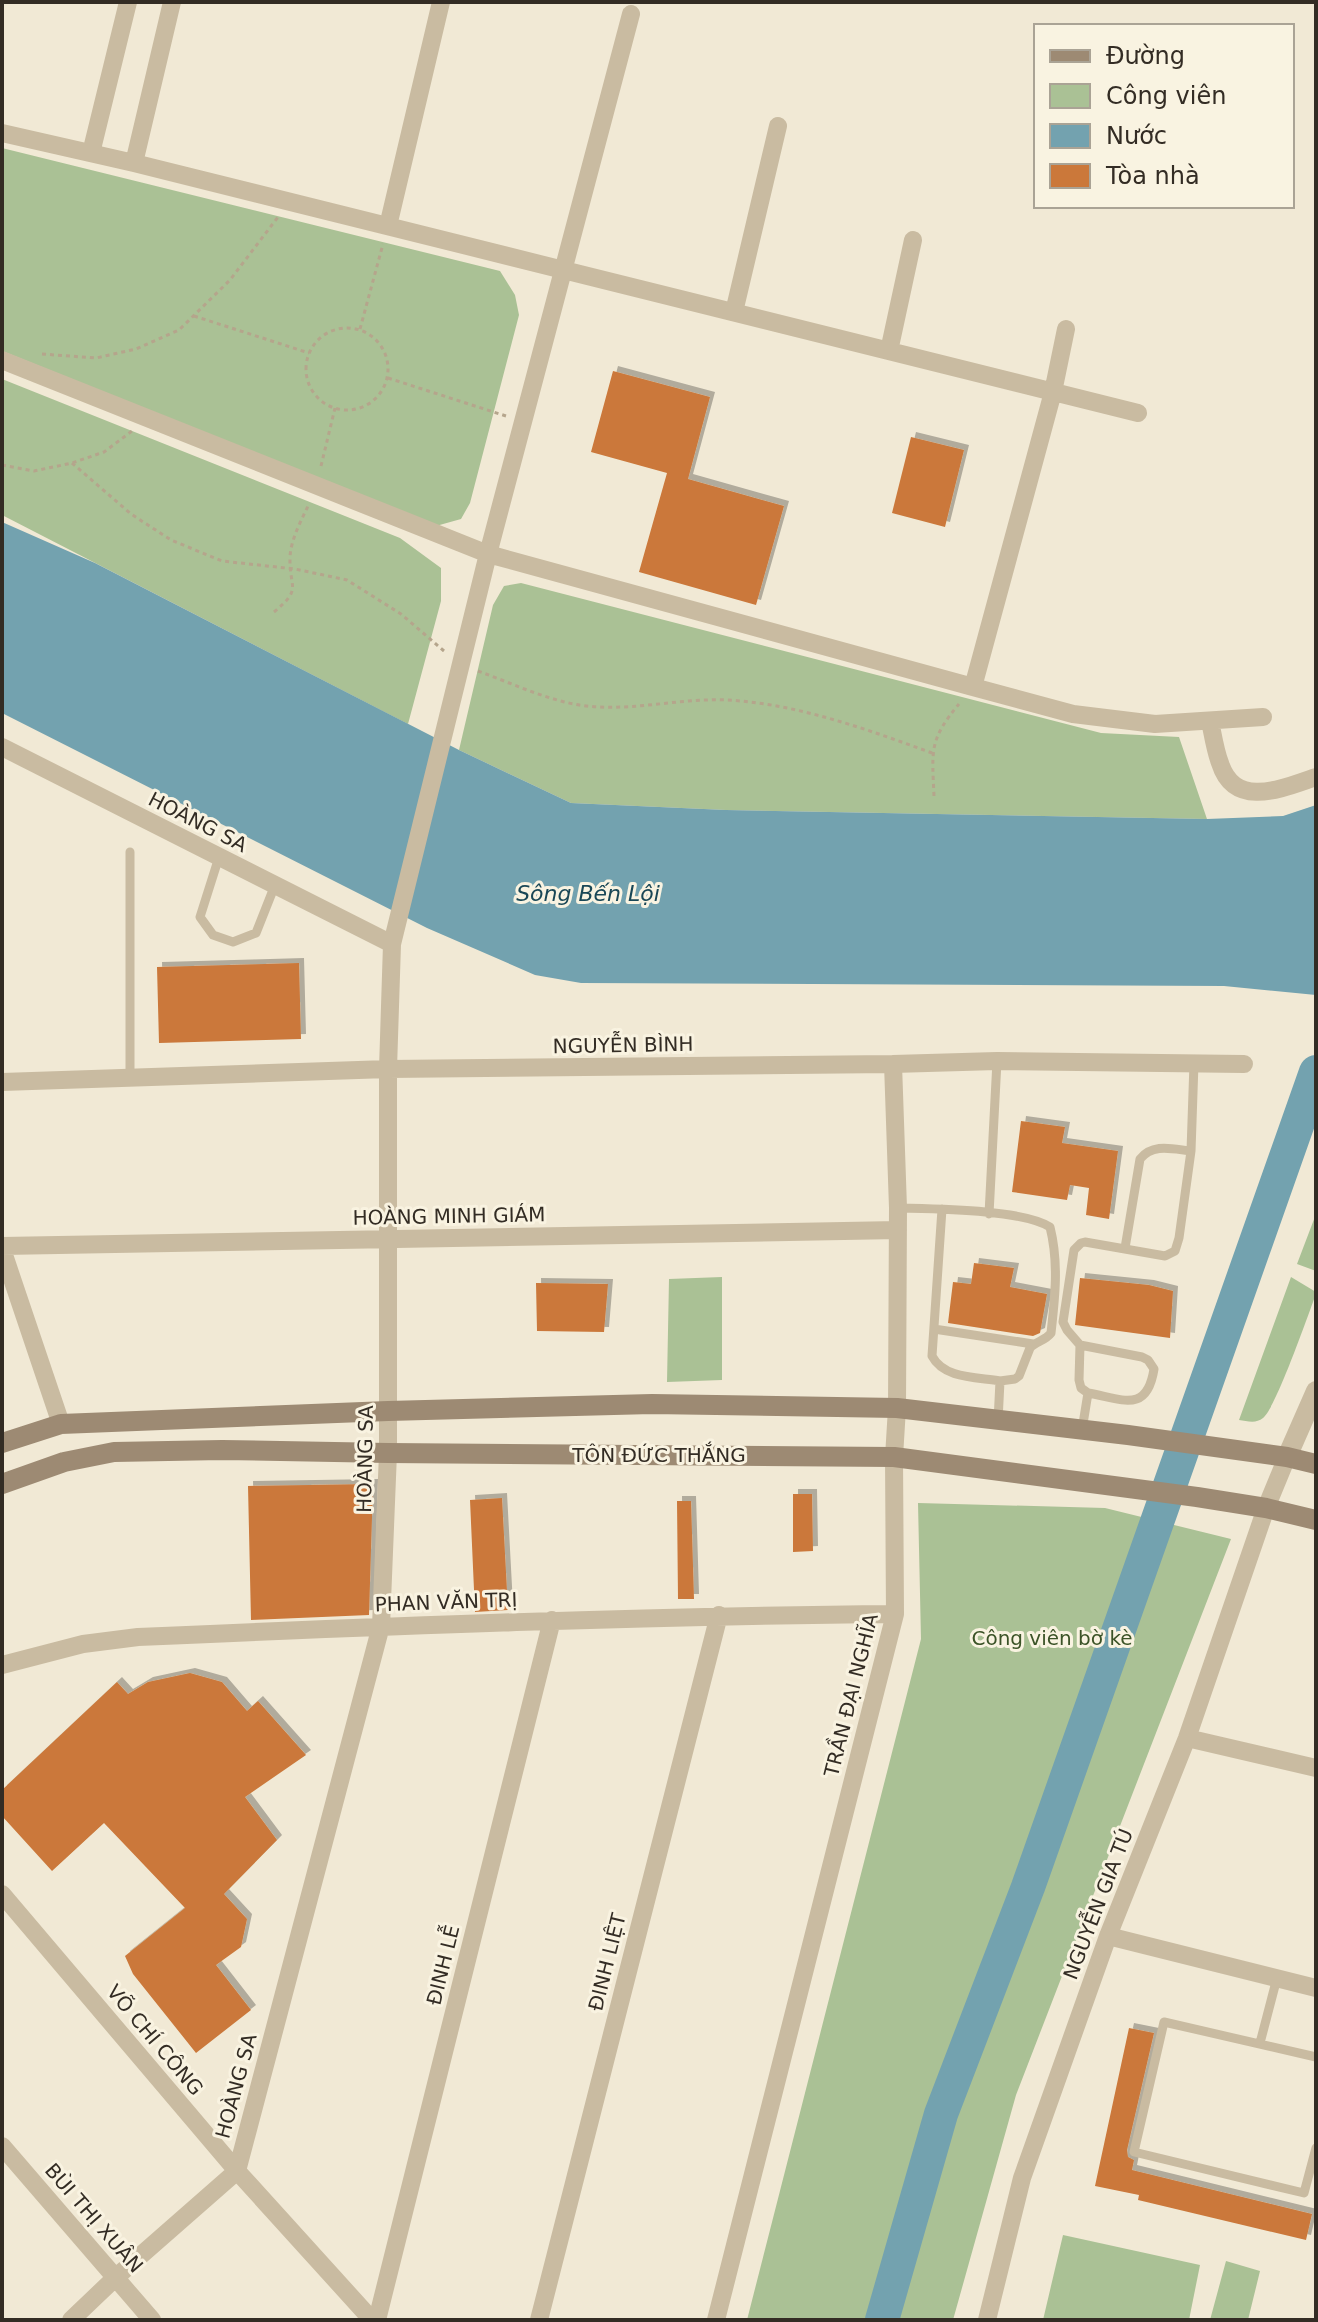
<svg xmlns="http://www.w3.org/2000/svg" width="1318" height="2322" viewBox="0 0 1318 2322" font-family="'DejaVu Sans',sans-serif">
  <defs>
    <filter id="shadow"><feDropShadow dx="5" dy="-5" stdDeviation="0" flood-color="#0004"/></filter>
  </defs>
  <rect width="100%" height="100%" fill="#f1e9d5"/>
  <!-- green -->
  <path fill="#aac195" d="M2,148L500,271L515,295L519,315L470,503L461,519L436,526L2,351Z
    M2,379L400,538L441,568V601L408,724L2,515Z
    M521,583L1101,733L1179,737L1207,819L726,810L571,803L459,750L493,605L504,586Z
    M1316,1214V1271L1297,1264Z
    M722,1277V1380L667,1382L669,1279Z
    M1291,1277L1316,1292V1294C1308,1315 1276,1408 1263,1418C1256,1424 1247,1421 1239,1420Z
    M918,1503L1105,1508L1231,1539L1016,2095L953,2320H747L921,1639Z
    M1063,2235L1200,2265L1189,2320H1043Z
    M1226,2261L1260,2271L1248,2320H1210Z"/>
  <!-- water -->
  <path fill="#73a2af" d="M2,522L95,563L459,750L571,803L726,810L1207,819L1283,816L1316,805V995L1224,986L581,983L535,975L427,928L2,713Z"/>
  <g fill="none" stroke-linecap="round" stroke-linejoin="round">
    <!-- river -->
    <path stroke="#73a2af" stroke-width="34" d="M882,2320L941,2114L1028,1887L1316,1072"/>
  </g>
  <!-- building -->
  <path fill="#cb783a" filter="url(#shadow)" d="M613,371L710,397L688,479L784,506L756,605L639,572L667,473L591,452Z
    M911,437L964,450L945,527L892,513Z
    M299,963L301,1039L159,1043L157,967Z
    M1021,1121L1065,1127L1062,1143L1118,1151L1109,1219L1086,1215L1089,1188L1070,1185L1067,1200L1012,1192Z
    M974,1263L1014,1268L1010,1287L1047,1294L1040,1333L1033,1336L948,1323L953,1282L971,1284Z
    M1080,1278L1149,1285L1173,1291L1170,1338L1075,1325Z
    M536,1283L608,1284L604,1332L537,1331Z
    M373,1484L369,1615L251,1620L248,1486Z
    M793,1494H812L813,1551L793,1552Z
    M502,1498L508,1610L475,1612L470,1500Z
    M677,1501H691L694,1599H678Z
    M190,1673L222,1682L247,1711L258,1701L306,1755L245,1797L277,1840L224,1894L247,1919L241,1947L216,1965L251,2010L196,2053L133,1974L125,1956L185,1908L104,1823L52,1871L2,1816V1790L117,1682L128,1694L148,1682Z
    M1129,2028L1154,2033L1127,2150L1128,2157L1134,2160L1132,2170L1312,2214L1306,2240L1138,2200L1139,2195L1095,2186Z"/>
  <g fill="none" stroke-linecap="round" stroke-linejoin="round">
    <!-- path -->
    <path stroke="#b5a58c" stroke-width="3" stroke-dasharray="4 4" stroke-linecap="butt" d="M194,316L309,353
      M306 369a41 41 0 1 1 82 0a41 41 0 1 1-82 0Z
      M360,329L383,244
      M42,354L96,358L136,349L179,330L230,280L278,217
      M388,378L506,416
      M72,463L131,514L171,540L222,561L295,569L347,580L401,614L444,651
      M2,465L34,471L72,463L104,452L132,431
      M321,466L335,408
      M274,612C303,588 289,589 290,557C291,539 301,521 309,504
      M478,671C517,685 558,706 600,707C642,709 685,698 727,700C798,704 866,729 932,753
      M934,796C932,750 929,740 959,704"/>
    <!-- service -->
    <path stroke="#c9bba1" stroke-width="9" d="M130,852V1077
      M219,857L200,917L213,935L233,942L256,933L275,885
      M898,1208C934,1209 1021,1209 1050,1227C1059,1263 1055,1297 1051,1333C1045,1341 1036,1341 1030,1348L1019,1376L1015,1379L1000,1381
      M942,1209L932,1356C944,1379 977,1377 1000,1381L998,1421
      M989,1214L997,1061
      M1125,1248L1140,1159C1153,1143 1172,1149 1191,1151
      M934,1329L1033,1344
      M1080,1345L1142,1357L1148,1360L1154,1369C1147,1414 1122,1399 1088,1393L1082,1430
      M1088,1393L1081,1388L1079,1380L1080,1345L1067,1330L1063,1322L1074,1250L1081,1243L1085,1242L1165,1256L1175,1251L1179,1238L1191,1151L1194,1063
      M1260,2043L1277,1978
      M1316,2057L1164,2022L1134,2152L1304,2193L1316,2148"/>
    <!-- minor -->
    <path stroke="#c9bba1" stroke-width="18" d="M2,133L134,163L1138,413
      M91,153L128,2
      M134,163L172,2
      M388,226L441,2
      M734,312L778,126
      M889,351L913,240
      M2,360L488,554L973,687L1053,392L1066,329
      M973,687L1073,714L1155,724L1263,717
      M1210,721C1213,735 1215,750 1220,763C1235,810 1283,788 1316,777
      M2,747L392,944L388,1069V1453L381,1626L237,2171L115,2278L71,2320
      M392,944L488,554L631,14
      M2,1082L388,1069L893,1064L997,1061L1244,1064
      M2,1246L898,1230
      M2,1249L61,1424
      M2,1665L83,1644L138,1637C390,1626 642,1616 895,1614
      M1187,1738L1316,1768
      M2,1894L237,2171L372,2320
      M1108,1936L1316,1988
      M2,2146L152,2320
      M377,2320L552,1620
      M539,2320L719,1615
      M716,2320L895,1614L894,1457L897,1408L898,1208L893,1064
      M987,2320L1022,2178L1108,1936L1187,1738L1266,1508L1287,1457"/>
    <!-- tertiary -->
    <path stroke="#c9bba1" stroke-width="20" d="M1287,1457L1316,1391"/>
    <!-- secondary -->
    <path stroke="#9d8a73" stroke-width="20" d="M2,1443L61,1424L388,1411L652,1404L897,1408L1128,1435L1287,1457L1316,1464
      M2,1484L64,1462L114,1452L222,1450L388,1453L894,1457L1197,1497L1266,1508L1316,1520"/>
  </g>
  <g text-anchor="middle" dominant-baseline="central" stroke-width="6" stroke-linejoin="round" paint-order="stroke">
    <!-- street labels -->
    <g font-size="20" fill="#332c24" stroke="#f9f3e1">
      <text transform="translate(198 822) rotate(27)">HOÀNG SA</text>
      <text transform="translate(623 1045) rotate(-1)">NGUYỄN BÌNH</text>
      <text transform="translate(449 1216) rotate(-1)">HOÀNG MINH GIÁM</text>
      <text x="659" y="1455">TÔN ĐỨC THẮNG</text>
      <text transform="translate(365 1459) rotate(-89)">HOÀNG SA</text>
      <text transform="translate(446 1602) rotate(-2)">PHAN VĂN TRỊ</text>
      <text transform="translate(851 1695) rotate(-76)">TRẦN ĐẠI NGHĨA</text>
      <text transform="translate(1098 1904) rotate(-69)">NGUYỄN GIA TÚ</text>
      <text transform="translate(607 1962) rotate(-76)">ĐINH LIỆT</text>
      <text transform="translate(443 1965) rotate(-76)">ĐINH LỄ</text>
      <text transform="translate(155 2040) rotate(50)">VÕ CHÍ CÔNG</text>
      <text transform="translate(236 2086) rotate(-75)">HOÀNG SA</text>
      <text transform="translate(94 2218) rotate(49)">BÙI THỊ XUÂN</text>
    </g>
    <!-- park labels -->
    <g font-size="20" fill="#3b5327" stroke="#f9f3e1">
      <text x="1052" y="1638">Công viên bờ kè</text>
    </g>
    <!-- water labels -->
    <g font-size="22" font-style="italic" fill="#194756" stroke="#f9f3e1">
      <text x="588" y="893">Sông Bến Lội</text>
    </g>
  </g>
  <!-- border -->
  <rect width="1318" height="2322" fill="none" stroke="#332c24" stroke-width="8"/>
  <!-- legend -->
  <rect x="1034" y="24" width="260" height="184" fill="#f9f3e1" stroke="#aaa395" stroke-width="2"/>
  <rect x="1050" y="50" width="40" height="12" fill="#9d8a73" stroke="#aaa395" stroke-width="2"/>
  <text x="1106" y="64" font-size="24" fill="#332c24">Đường</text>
  <rect x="1050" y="84" width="40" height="24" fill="#aac195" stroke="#aaa395" stroke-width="2"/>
  <text x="1106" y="104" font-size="24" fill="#332c24">Công viên</text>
  <rect x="1050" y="124" width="40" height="24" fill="#73a2af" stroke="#aaa395" stroke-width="2"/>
  <text x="1106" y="144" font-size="24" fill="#332c24">Nước</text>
  <rect x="1050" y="164" width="40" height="24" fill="#cb783a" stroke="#aaa395" stroke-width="2"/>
  <text x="1106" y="184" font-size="24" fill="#332c24">Tòa nhà</text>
</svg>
